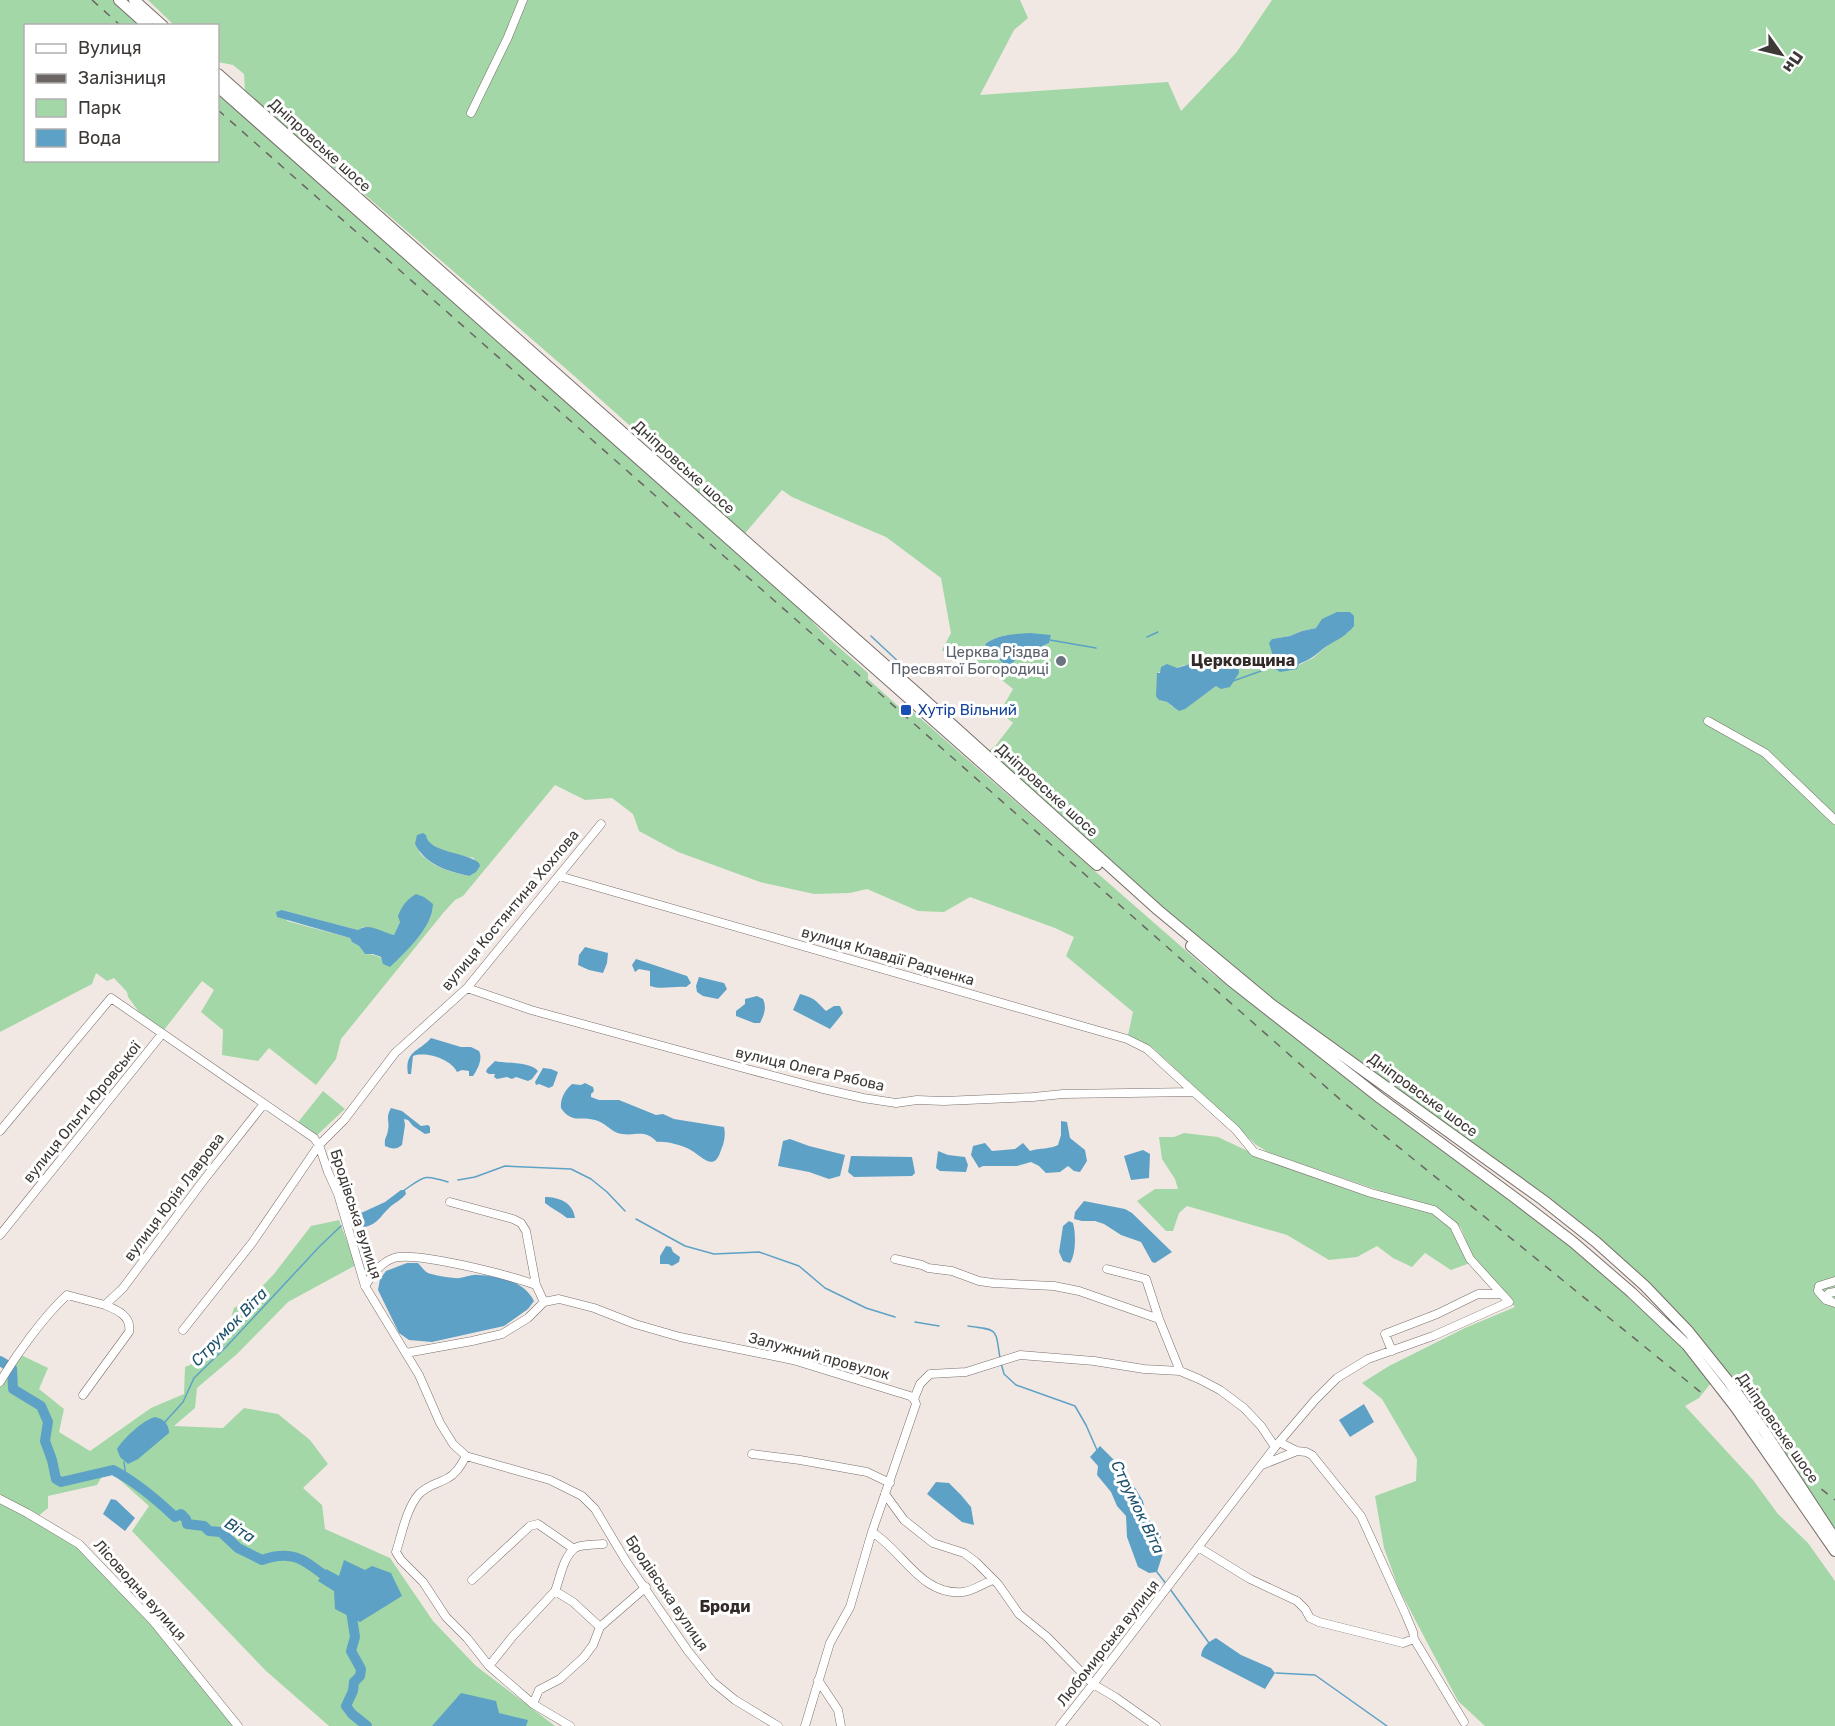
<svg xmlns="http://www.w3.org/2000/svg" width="1835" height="1726" viewBox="0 0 1835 1726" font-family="Rubik,sans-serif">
  <rect width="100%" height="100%" fill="#f2e8e3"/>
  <!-- green -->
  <path fill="#a3d7a7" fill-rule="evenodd" d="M0,0H119L148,25L26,26V160H218V87L775,581L825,635L868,673V679L907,714L912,711L1208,970L1415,1130L1523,1208L1597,1267L1678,1342L1711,1383L1699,1398L1685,1406L1753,1480L1778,1514L1808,1543L1835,1581V1726H1485L1458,1701L1399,1589L1384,1548L1375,1496L1416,1481L1417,1459L1382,1399L1362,1383L1389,1366L1465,1328L1515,1307L1472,1256L1461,1228L1437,1207L1381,1191L1271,1154L1255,1144L1153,1048L1128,1035L1133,1012L1066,956L1074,937L1055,928L970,897L944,912L918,911L867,889L850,893L814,894L760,882L678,852L639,831L633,814L612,798L585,800L555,785L463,896L455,900L444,912L341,1039L336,1059L316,1085L269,1048L258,1061L222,1055L223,1030L201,1012L214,990L202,981L164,1030L139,1012L128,997L127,992L114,978L107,981L96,973L92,984L0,1032ZM426,835V840L430,845L452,854L474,858L469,876C450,872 432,867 419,852ZM433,904C433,927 406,952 390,966C382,958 377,954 365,954L359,946L352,942L350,938L287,921L282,910L358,930L363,927L394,935L400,922Z
    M148,0H1020L1028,18L1014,30L980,95L1168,82L1181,111L1236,53L1272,0H1835V1539L1689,1332L1596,1242L1271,1004L985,754L996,745L1013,723L1000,712L1013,689L990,670L982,676L942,650L951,633L941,578L886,537L792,497L782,490L741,538L687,490L692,481L572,374L245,91L244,74L233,65L218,62V26L174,25ZM1316,628L1350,631L1327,646L1313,658L1299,665L1274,668L1276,666L1272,639L1290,636L1302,631ZM1051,635L1049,643L1020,656L1008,667L985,644C1002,630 1030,635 1051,635ZM1209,659L1218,661L1228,659L1216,686L1205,694L1173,707L1167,702L1159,700L1157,673L1177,668L1184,665L1198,667Z
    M323,1091L345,1109L314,1138L295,1126Z
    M1184,1133L1218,1137L1273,1163L1432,1212L1452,1228L1470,1263L1451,1270L1425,1253L1412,1267L1393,1258L1377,1246L1357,1257L1329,1260L1287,1235L1187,1206L1179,1213L1173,1231H1166L1137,1201L1155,1189H1178L1175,1179L1162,1159L1159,1137H1174Z
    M339,1220L356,1265L288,1302L237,1354L197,1388L195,1408L174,1426L223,1428L244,1408L278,1414L310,1440L328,1464L303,1488L322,1505L325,1529L390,1558L433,1621L476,1666L555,1726H329L265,1670L132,1531L149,1506L112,1473H104L97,1485L48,1496V1508L32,1521L78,1548L152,1626L234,1726H0V1386L21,1355L48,1368L39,1389L64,1409L59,1432L90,1451L151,1408L184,1394L185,1367L206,1358L225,1337L234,1308L253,1296L274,1274L311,1226Z"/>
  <!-- water -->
  <path fill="#5ea1c6" d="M1337,612H1350L1354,616V626C1347,635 1337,640 1327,646C1316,654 1312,659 1299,664L1297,669L1280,672L1274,668L1276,666L1269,643L1272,639L1290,636L1302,631L1316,628L1322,619Z
    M1030,633L1051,635L1049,643L1020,656L1008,667L989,651L985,644C998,634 1015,634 1030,633Z
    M1209,659C1222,661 1226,658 1238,665L1239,673L1230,687L1221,689L1216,686L1185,709L1179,711L1167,702L1159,700L1156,696L1157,673H1160L1161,667L1167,664L1177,668L1190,664L1198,667Z
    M423,833L426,835C428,853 467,852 479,863L480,866L476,872L469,876C447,871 426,865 415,844L417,835Z
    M416,894L424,897L433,904C433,927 406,952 390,967L383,964L381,957L373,954H365L359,946L352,942L350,938L277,917L276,912L282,910L358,930C369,922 381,932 394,935L400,922L398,916C402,906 406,900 416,894Z
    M585,947L608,953L607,963L603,973L589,970L578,965L579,955Z
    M636,959L687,976L691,983L686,987C674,986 661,990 650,986V971L639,969L635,972L632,965Z
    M699,977L724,983L727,989L718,999L703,996L697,992L696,986Z
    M800,994C815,998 816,1001 826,1011L834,1006H840L843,1013L830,1029L793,1010Z
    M757,996L763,999C767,1008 764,1015 760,1023H754L736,1016V1011L745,1004V999Z
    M431,1038L461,1047H471L479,1051C483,1058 478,1069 473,1076H469V1071L462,1070L457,1072C451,1059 426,1051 413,1056L411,1074H408C404,1051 420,1051 431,1038Z
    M495,1061C507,1064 529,1061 538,1071L532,1079L528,1081L516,1077L512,1079L507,1077L497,1079L494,1077L495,1074H489L486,1072L487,1069Z
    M543,1068L551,1069L558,1072L553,1086L549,1088L539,1084L536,1085L535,1082Z
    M585,1083L593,1087L594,1091L591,1094V1097L599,1100H619L656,1115L663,1114L674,1119L724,1127C726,1135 724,1143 721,1150C714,1174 701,1155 689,1149C680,1145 666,1141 657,1142C644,1129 638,1136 622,1134C612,1133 607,1124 598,1121C583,1115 572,1125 561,1108C560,1099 565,1090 572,1084L581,1085Z
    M391,1108L402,1111L421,1126L428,1125L430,1127V1133L425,1134L413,1126L408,1120L404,1119L405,1125L402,1145C396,1150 392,1149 385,1146C384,1137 387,1138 388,1130C390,1120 385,1119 391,1108Z
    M1061,1121L1067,1122L1070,1138L1085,1150L1087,1161L1080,1172L1074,1171L1068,1166L1060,1172L1046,1173L1039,1166L1031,1162L1017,1166H983L979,1168L971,1155L973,1146L985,1143L992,1151L1015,1149L1023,1143L1030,1151C1039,1148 1051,1149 1058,1145L1061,1135Z
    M790,1139L809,1146L845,1155L840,1176L829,1179L809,1172L778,1166L783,1141Z
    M1143,1150L1150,1154L1149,1178L1131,1180L1124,1156Z
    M938,1151L948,1155L965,1157L968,1165L966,1172L940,1171L936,1168Z
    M851,1156L912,1157L915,1173L912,1176L854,1177L848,1172Z
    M401,1190H405L406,1194C402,1199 396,1202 391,1206C377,1219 378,1227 355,1228L353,1221L359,1214L385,1202Z
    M545,1197C558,1197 573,1202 575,1218H567C560,1212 552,1209 545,1203Z
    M1084,1201L1125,1209L1132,1213L1172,1252L1155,1263L1152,1262L1141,1242L1121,1235L1104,1224L1095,1221H1082L1074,1219L1075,1212Z
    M1069,1221L1073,1223C1076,1234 1076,1254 1070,1263L1063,1261L1059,1252L1063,1226Z
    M666,1246L671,1247L673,1252L680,1257L679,1262L672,1266L668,1264H660V1256Z
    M407,1263H418C421,1266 424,1271 428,1273C433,1275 454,1279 460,1278C467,1277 472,1274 478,1275C499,1276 524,1281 534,1301L528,1309L504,1326L432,1342L409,1340L399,1333L378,1290L380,1279L386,1271Z
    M1364,1404L1374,1422L1350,1437L1339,1420Z
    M155,1417C164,1419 169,1424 169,1433L138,1459L128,1464L120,1457L117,1449C123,1439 143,1420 155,1417Z
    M1100,1446L1125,1471L1143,1501L1146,1515L1161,1536L1157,1552L1163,1553L1157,1572L1149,1573L1138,1567L1127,1537L1126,1516L1117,1506L1111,1492L1097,1475L1098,1466L1090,1457Z
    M936,1482L949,1483L961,1495L971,1507L974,1525L962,1522L927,1494Z
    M111,1499L116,1500L135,1518L125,1531L103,1514Z
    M344,1560L365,1570L372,1566L391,1573L402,1596L360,1622L335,1609L334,1591L318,1581L326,1569L339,1576Z
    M1216,1638L1241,1655L1271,1668L1275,1673L1265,1689L1201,1656C1202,1647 1208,1642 1216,1638Z
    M461,1693L496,1701L499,1713L528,1720L526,1726H432Z"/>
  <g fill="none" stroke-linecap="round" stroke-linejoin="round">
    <!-- stream -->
    <path stroke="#5ea1c6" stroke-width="1.5" d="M871,636L903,666
      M1147,637L1158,632
      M1050,640L1096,648
      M1233,681L1261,671
      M458,1180L475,1177L505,1166L571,1169L591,1179L607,1192L625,1211
      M403,1191C425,1176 423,1174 448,1182
      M636,1219L685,1246L714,1254L759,1252L799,1266L825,1288L866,1308L895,1317
      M915,1322L939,1326
      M968,1326C1000,1330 995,1329 1000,1358
      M1001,1363L1004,1374L1016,1385L1075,1406L1086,1425L1097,1450
      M164,1423L183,1402L194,1378L226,1347L319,1247L341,1226
      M124,1462L126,1477
      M1157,1572L1167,1585
      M1170,1589L1209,1643
      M1276,1673L1315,1675L1387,1726"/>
    <!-- river -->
    <path stroke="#5ea1c6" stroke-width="10" d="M0,1361L12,1368L13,1389L41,1406L48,1422L45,1441L52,1460L56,1479L61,1482L113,1470C136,1482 156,1499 175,1517L181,1514L186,1519L187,1524L204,1526L209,1531L221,1532L238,1548L262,1560C296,1548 307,1563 333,1582
      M349,1607L351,1611L355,1637L351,1651L361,1669L360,1676L354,1682L353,1691L346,1706L352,1714L367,1726"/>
    <!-- minor casing -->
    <g stroke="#786f6b" stroke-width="9">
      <path id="minor" d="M471,113L508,37L523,0
        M1708,721L1765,753L1835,820
        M559,876L1127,1039L1147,1049L1194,1092L1236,1130L1254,1152L1371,1193L1434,1210L1454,1226L1470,1259L1509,1302L1433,1336L1368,1359L1337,1378L1315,1400L1275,1447L1093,1684L1060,1726
        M467,988L531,1010L747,1069L819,1088L863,1098L896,1103L917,1100L944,1101L1033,1097L1063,1094L1194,1092
        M0,1131L111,998L314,1138L319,1145L328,1172L338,1194L365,1286L419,1375L440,1423L453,1444L466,1456L550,1480L582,1496L595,1509L626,1561L688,1651L713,1682L735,1700L778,1726
        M450,1202L513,1219L521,1223L526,1231L536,1285
        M0,1235L162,1034
        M895,1259L922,1265L928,1268L952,1271L979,1281L993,1283L1054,1286L1079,1291L1159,1319
        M1107,1269L1146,1279L1159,1319L1180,1371
        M1835,1281L1819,1286L1818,1291L1826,1300L1835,1303
        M365,1286C372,1275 381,1262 394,1258C417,1251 511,1276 536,1285L544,1302L559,1299L594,1308L635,1324L680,1337L793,1360L910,1396L914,1399L916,1404L872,1532L850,1607L830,1643L805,1726
        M1830,1301L1827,1295L1829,1293L1835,1292
        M183,1330L252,1243L319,1145L344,1120L395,1053L467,988L601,824
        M1392,1351L1385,1334L1437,1314L1478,1294H1500
        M406,1353L472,1341L502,1334L528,1318L544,1302
        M0,1382C16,1355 44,1316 67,1295L105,1305L123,1288L203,1181L263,1105
        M83,1395L129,1332C132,1316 117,1310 105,1305
        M914,1399L920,1384L930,1374L966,1372L1020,1355L1094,1361L1144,1369L1180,1371L1199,1379L1220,1390L1244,1408L1261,1426L1275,1447
        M752,1454L800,1460L867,1472L890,1483
        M466,1456C462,1464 456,1474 448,1478C438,1484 429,1484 419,1494C406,1509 402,1534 396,1552L401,1560L423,1582L446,1617L467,1638L489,1666L533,1704L570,1726
        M1262,1465L1297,1451
        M885,1494L904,1520L933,1543L964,1553L976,1562L998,1584L1019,1614L1047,1637L1093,1684L1115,1697L1156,1726
        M0,1499L27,1513L79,1544L153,1621L238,1726
        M872,1532C904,1552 921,1596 963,1592C973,1591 984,1583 993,1580
        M603,1544C595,1545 582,1544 575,1548C563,1557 560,1579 555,1591L573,1602L600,1627L646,1587
        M1198,1547L1250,1579L1297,1601L1305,1609L1310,1618L1319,1622L1403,1643L1414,1639L1413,1632L1405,1613L1361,1516L1312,1455L1306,1452L1297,1451L1279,1442
        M472,1580L530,1526L538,1524L574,1549
        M1414,1639L1464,1722
        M489,1666L513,1636L555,1591
        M818,1680L838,1710L841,1726
        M533,1704L539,1690L560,1679L584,1657L593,1645L600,1627"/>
    </g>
    <!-- major casing -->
    <g stroke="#786f6b" stroke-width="12">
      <path id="major" d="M119,0L148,26
        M134,0L163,26
        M218,74L916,692L1158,910L1271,1004L1543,1200L1596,1242L1645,1286L1689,1332L1729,1382L1765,1432L1835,1539
        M218,87L1097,865
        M1191,946L1230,980L1380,1098L1514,1197L1573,1242L1631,1292L1687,1345L1736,1408L1835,1551"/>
    </g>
    <!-- minor -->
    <use href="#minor" stroke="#fff" stroke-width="8"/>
    <!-- major -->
    <use href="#major" stroke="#fff" stroke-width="10"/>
    <!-- rail -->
    <path stroke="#6b6663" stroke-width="1.5" stroke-dasharray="8 8" stroke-linecap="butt" d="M92,0L121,26
      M218,110L1343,1102L1703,1394
      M1809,1479L1835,1500"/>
  </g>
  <!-- markers -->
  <circle fill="#6b7280" stroke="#fff" stroke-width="2" cx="1061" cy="661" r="6"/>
  <rect fill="#1a4fb4" stroke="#fff" stroke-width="2" x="900" y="704" width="12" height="12" rx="3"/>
  <g text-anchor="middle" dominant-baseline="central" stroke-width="6" stroke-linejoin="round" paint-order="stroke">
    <!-- street labels -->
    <g font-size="15" fill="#3d3937" stroke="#fff">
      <text transform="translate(320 145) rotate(42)">Дніпровське шосе</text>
      <text transform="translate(684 467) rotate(42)">Дніпровське шосе</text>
      <text transform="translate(1047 790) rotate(42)">Дніпровське шосе</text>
      <text transform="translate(510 910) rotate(-50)">вулиця Костянтина Хохлова</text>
      <text transform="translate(888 956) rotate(16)">вулиця Клавдії Радченка</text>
      <text transform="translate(810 1069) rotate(13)">вулиця Олега Рябова</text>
      <text transform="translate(1423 1095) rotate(36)">Дніпровське шосе</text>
      <text transform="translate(82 1112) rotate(-51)">вулиця Ольги Юровської</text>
      <text transform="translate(174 1197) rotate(-53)">вулиця Юрія Лаврова</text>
      <text transform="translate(356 1214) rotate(72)">Бродівська вулиця</text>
      <text transform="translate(819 1356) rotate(15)">Залужний провулок</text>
      <text transform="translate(1778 1428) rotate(55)">Дніпровське шосе</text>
      <text transform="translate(140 1590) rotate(48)">Лісоводна вулиця</text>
      <text transform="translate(667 1593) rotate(56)">Бродівська вулиця</text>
      <text transform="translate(1108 1643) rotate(-52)">Любомирська вулиця</text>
    </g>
    <!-- worship labels -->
    <g font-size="15" fill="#5b616d" stroke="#fff" text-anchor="end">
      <text x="1049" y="652">Церква Різдва<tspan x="1049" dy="17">Пресвятої Богородиці</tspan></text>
    </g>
    <!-- transit labels -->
    <g font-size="15" fill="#164399" stroke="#fff" text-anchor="start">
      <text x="918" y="710">Хутір Вільний</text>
    </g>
    <!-- neighbourhood labels -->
    <g font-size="16" font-weight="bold" fill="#312a27" stroke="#fff">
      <text x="1243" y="660">Церковщина</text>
      <text x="725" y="1606">Броди</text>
    </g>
    <!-- water labels -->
    <g font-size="16" font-style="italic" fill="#1d516c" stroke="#fff">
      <text transform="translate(229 1327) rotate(-46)">Струмок Віта</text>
      <text transform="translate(1138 1507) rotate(64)">Струмок Віта</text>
      <text transform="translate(240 1530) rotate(32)">Віта</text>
    </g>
  </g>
  <!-- legend -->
  <rect x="24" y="24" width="195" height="138" fill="#ffffff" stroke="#b1b0af" stroke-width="1.5"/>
  <rect x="36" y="44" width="30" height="9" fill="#ffffff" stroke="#b1b0af" stroke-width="1.5"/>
  <text x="78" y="54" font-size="18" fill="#3d3937">Вулиця</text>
  <rect x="36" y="74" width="30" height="9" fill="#6b6663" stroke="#b1b0af" stroke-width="1.5"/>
  <text x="78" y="84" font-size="18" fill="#3d3937">Залізниця</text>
  <rect x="36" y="99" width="30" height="18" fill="#a3d7a7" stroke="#b1b0af" stroke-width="1.5"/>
  <text x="78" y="114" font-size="18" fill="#3d3937">Парк</text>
  <rect x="36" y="129" width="30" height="18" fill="#5ea1c6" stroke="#b1b0af" stroke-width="1.5"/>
  <text x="78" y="144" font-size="18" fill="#3d3937">Вода</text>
  <!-- north arrow -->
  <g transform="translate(1781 54) rotate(124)" stroke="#ffffff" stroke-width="4.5" paint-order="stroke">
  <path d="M0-4.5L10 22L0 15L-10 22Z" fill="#3d3937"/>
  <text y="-9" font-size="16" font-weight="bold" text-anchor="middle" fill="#3d3937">Пн</text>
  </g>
</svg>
